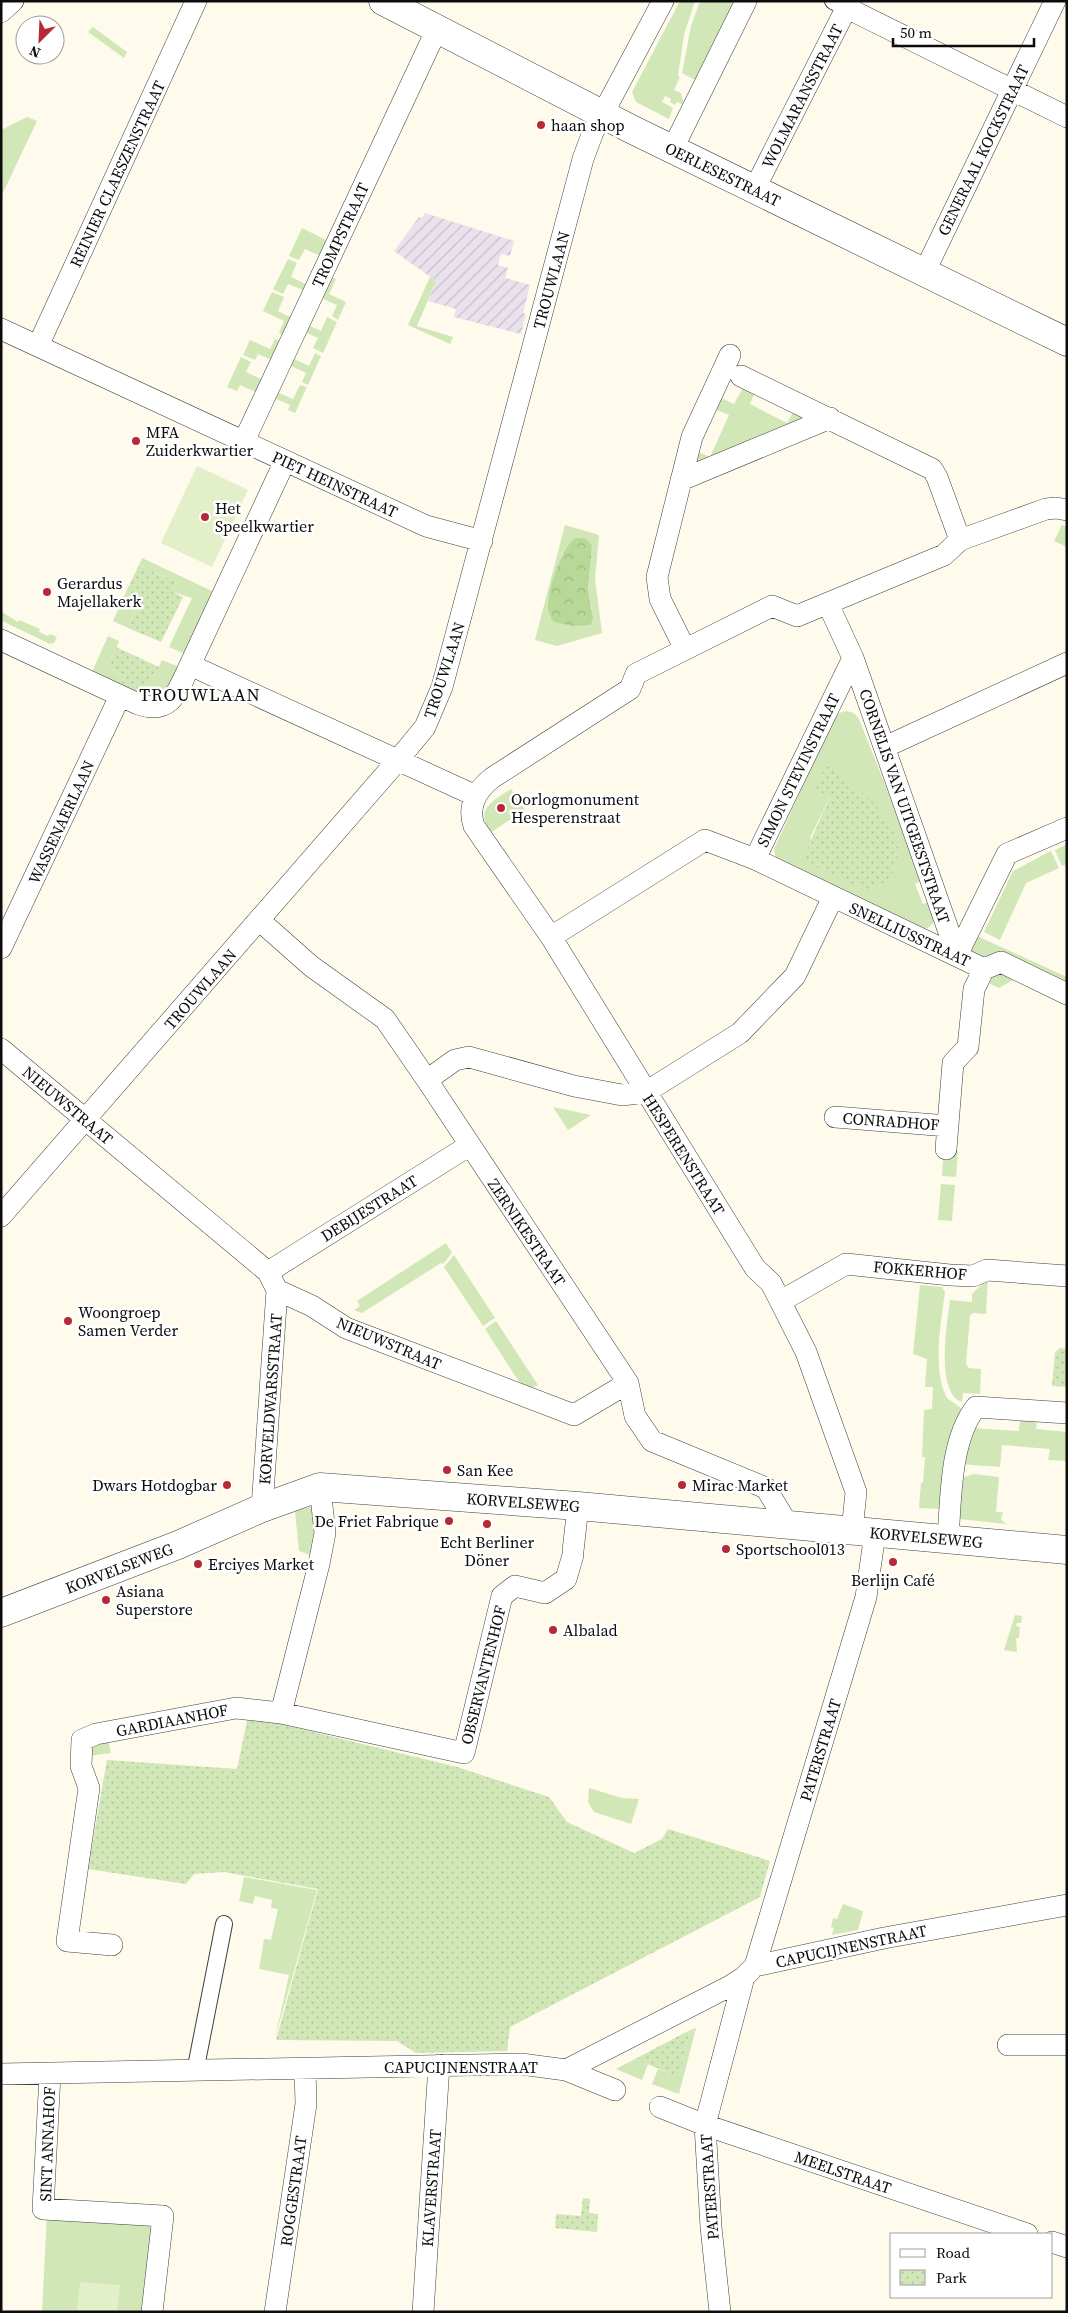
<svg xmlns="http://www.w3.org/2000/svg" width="1068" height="2313" viewBox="0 0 1068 2313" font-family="'Source Serif 4',serif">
  <defs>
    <pattern id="industrial-furrows" width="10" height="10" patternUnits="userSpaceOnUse" patternTransform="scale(1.25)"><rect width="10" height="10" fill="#e9e1eb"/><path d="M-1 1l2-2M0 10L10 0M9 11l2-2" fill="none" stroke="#c7c0c8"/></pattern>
    <pattern id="forest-crowns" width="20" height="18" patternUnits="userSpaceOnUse" patternTransform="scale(1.25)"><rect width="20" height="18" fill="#b7d897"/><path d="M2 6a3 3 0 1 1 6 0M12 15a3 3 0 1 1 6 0" fill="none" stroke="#9cb881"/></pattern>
    <pattern id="park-dots" width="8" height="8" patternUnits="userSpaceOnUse" patternTransform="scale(1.25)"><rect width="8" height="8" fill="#d2e7b7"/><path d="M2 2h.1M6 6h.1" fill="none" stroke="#b3c59c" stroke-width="1.8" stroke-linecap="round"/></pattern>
  </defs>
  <rect width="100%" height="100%" fill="#fefaec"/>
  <!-- industrial -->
  <path fill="url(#industrial-furrows)" d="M425,213L514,241L510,256L501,254L498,265L508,268L505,278L530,285L523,313L526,314L521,334L454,317L456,309L428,301L436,281L394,251L419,217L422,218Z"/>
  <!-- grass -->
  <path fill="#d2e7b7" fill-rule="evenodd" d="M680,1H695L684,35L678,76L680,77L674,90L681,93L684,105L677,102L675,105L670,102L671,99L665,96L662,102L673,108L669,119L636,102L632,92Z
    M700,1H737L697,81L682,73L691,26Z
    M93,27L127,52L124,58L88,32Z
    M27,117L37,121L1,197V130Z
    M302,228L330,242L323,257L305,249L299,260L289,256Z
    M288,259L297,263L291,277L306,284L303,290L288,284L283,294L273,289Z
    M331,277L336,279L329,294L346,302L338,320L332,316L337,305L321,298Z
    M430,277L436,281L417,326L453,337L450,344L408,325Z
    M272,292L284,297L278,311L292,318L284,335L279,333L284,321L263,311Z
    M327,317L337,322L323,353L313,348L318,338L305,332L308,325L321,331Z
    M275,339L281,341L272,360L258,354L255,360L243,355L250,340L270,349Z
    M315,353L321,356L308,385L302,382L306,373L289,365L292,358L309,366Z
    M241,357L251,362L246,372L261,379L255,392L240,385L237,391L227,387Z
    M745,384L756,390L750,404L787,423L795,409L805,418L699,463L696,451L710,457L729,415L714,409L719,397L734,404Z
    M300,385L307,387L295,413L288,410L290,405L274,398L277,392L293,399Z
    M565,525L599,535L595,579L602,633L557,646L535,640ZM592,545L588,590L592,610L550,617L548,608L562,554Z
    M1062,525L1067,527V547L1054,541Z
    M142,558L214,592L185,654L169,647L192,598L173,592L177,582L139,565Z
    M125,594L140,601L128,628L113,621Z
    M2,612L18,622L19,620L40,629L39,632L48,636L50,634L57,637L54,643L50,644L2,621Z
    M108,636L119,641L107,667L125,676L120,687L91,674Z
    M162,660L179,667L172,683L159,698H144Z
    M847,711L854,713L859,719L923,880L915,884L923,904L932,901L935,921L928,928L921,929L776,859L774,849L834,718L839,713ZM831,795L816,852L810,838Z
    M511,789L525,810L490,833C475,809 492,801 511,789Z
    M1067,844V864L1062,866L1055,850Z
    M1051,851L1059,868L1026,883L1000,940L984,932L1013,871Z
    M975,935L1067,977V985L981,959L971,952V944Z
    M997,972L1015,979L999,988L989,983Z
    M553,1107L591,1115L568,1130Z
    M944,1150L958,1151L956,1177L942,1176Z
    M941,1184L955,1185L952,1221L938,1220Z
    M446,1243L452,1253L443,1264L441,1263L362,1313L354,1310L360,1306L357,1301Z
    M454,1255L495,1318L483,1326L444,1267Z
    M988,1278L986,1314L973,1313L970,1316L966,1364L969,1368L981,1369L980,1394L963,1393L962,1402C935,1393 947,1323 950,1300L972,1302V1294Z
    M920,1285L942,1287L945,1292C941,1322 932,1371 947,1398L961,1408L942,1509L919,1508L921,1483L923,1482L925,1457H922L924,1410L932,1409L933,1387H925L927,1359L913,1354Z
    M496,1321L538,1385L532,1388H523L485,1329Z
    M1020,1420L1037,1421L1036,1429L1067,1432V1461L1048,1460L1050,1449L1002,1445L1000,1467L960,1464L973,1428L1019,1431Z
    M973,1474L999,1477L996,1512H1003L1001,1519L1006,1524L959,1519L962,1478Z
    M318,1505L313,1556L299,1551L295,1511Z
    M1015,1615L1022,1616L1021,1623H1017L1016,1626L1020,1627L1019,1638H1016L1017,1652L1004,1650Z
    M108,1740L111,1753L88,1756L91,1745Z
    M589,1788L622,1798L639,1799L631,1824L594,1812L588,1802Z
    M244,1877L317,1890L275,2038L289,1975L259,1969L264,1939L271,1940L278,1909L271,1908L272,1900L255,1896L253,1904L239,1901Z
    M843,1904L863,1911L858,1930L832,1935L834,1928L831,1927L833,1918L837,1919Z
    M696,2028L679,2094L652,2084L658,2069L679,2076L690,2030Z
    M635,2059L648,2064L642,2080L616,2069Z
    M47,2214L156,2221L147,2312H42Z"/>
  <!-- forest -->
  <path fill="url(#forest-crowns)" d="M576,538H585L592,545L588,590L593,619L590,625L573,626L554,622C551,618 548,613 548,608C548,590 561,547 576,538Z"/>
  <!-- park -->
  <path fill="url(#park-dots)" d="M139,565L177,582L173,592L183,597L161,642L128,628L140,601L125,594Z
    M116,647L159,667L144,698L120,687L125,676L107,667Z
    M826,764C854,788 912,822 896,865C890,882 882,885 865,890L802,860L830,797L816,789Z
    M1060,1348L1067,1349V1387L1052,1386L1055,1352Z
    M248,1716L457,1767L549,1797L567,1822L634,1853L662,1839L668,1829L770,1861L760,1897L510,2027L507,2051L416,2053L397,2041L276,2040L318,1889L224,1872L194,1874L186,1884L88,1869L107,1760L237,1769Z
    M690,2030L679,2077L635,2059Z
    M583,2198L590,2199L589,2213L598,2214L597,2232L555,2228L556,2214L581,2216Z"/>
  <!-- pitch -->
  <path fill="#e3efc9" d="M197,466L248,490L212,567L161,543Z
    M80,2282L120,2285L117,2312H77Z"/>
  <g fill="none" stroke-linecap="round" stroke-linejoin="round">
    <!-- pedestrian casing -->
    <g stroke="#3f3f3f" stroke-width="18">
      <path id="pedestrian" d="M833,1L847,8
        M195,2072L224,1924"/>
    </g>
    <!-- minor casing -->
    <g stroke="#3f3f3f" stroke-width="22">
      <path id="minor" d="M847,8L1067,117
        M1,12L13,1
        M672,150L746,1
        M754,190L850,1
        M924,273L1055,1
        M1,329L426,526L482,541
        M38,346L196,1
        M741,376L932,469L937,477L960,540
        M244,441L437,29
        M681,480L830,418
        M1,640L138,704C172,716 178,690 190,665L476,796
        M685,649L660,599L657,577L692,437L730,355
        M853,658L957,955
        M190,665L285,461
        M885,747L1067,663
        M755,859L853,658L828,604
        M259,920L311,966L385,1019L427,1080L455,1060L469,1057L574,1086L622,1095L646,1092L740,1033L795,976L833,897
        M551,937L705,840L755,859L984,969L1001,962L1067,994
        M1,948L120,696
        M957,955L1007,854L1067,828
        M1,1049L268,1272L277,1290L312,1306L346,1328L574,1415L628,1383L635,1416L652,1441L766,1488L788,1525
        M427,1080L628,1383
        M835,1117L948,1126
        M946,1149L953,1063L968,1047L974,989L984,969
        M1,1216L398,760L425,727L442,687L583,159L593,132L663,1
        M268,1272L470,1145
        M781,1301L846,1264L950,1275L973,1276L987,1270L1067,1276
        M262,1508L277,1290
        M852,1531L856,1492L806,1352L771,1283L755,1268L551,937L474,826C467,806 477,790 492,778L630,689L636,674L772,606L797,616L944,555L960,540L1046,509L1056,508L1067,510
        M948,1539C951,1498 950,1440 976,1407L1067,1413
        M573,1551L578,1506
        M281,1713L464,1753L502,1596L515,1586L545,1593L566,1579L573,1555
        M112,1945L67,1941L89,1788L81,1766L82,1740L96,1734L236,1708L281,1713L319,1564L325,1533L320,1487
        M755,1966L866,1597L875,1533
        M1008,2045H1067
        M566,2070L615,2090
        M1,2074L521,2064L566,2070L730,1986L744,1977L755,1966L884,1938L1067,1905
        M50,2074L43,2209L163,2216L152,2312
        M660,2107L705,2125L1027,2234
        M1052,2242L1067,2247
        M275,2312L306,2104L305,2069
        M423,2312L439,2065
        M720,2312L711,2227L705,2125L744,1977"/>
    </g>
    <!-- tertiary casing -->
    <g stroke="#3f3f3f" stroke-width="29">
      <path id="tertiary" d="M383,1L631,129L1067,342
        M1,1613L178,1545L262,1508L320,1487L578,1506L1067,1550"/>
    </g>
    <!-- pedestrian -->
    <use href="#pedestrian" stroke="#fff" stroke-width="16"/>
    <!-- minor -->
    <use href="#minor" stroke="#fff" stroke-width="21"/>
    <!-- tertiary -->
    <use href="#tertiary" stroke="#fff" stroke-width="28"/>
  </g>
  <!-- markers -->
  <g fill="#b82936" stroke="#fff" stroke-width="2">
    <circle cx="541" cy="125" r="5"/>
    <circle cx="136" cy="441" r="5"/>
    <circle cx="205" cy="517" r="5"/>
    <circle cx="47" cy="592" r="5"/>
    <circle cx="501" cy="808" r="5"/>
    <circle cx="68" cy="1321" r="5"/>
    <circle cx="447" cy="1470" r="5"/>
    <circle cx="227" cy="1485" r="5"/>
    <circle cx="682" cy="1485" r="5"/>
    <circle cx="449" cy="1521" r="5"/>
    <circle cx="487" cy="1524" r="5"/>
    <circle cx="726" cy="1549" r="5"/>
    <circle cx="893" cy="1562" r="5"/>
    <circle cx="198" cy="1564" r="5"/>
    <circle cx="106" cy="1600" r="5"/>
    <circle cx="553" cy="1630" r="5"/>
  </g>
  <g text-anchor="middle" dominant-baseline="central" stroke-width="5" stroke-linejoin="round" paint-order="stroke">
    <!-- street labels -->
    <g font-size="16" fill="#0c0c0c" stroke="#fff">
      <text transform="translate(802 96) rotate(-63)">WOLMARANSSTRAAT</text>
      <text transform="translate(983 150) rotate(-64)">GENERAAL KOCKSTRAAT</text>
      <text transform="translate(117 174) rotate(-65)">REINIER CLAESZENSTRAAT</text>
      <text transform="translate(723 174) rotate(26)">OERLESESTRAAT</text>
      <text transform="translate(340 235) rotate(-65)">TROMPSTRAAT</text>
      <text transform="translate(551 280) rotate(-75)">TROUWLAAN</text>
      <text transform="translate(335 484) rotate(25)">PIET HEINSTRAAT</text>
      <text transform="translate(444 670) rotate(-72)">TROUWLAAN</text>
      <text transform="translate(798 770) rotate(-64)">SIMON STEVINSTRAAT</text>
      <text transform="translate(905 806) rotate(71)">CORNELIS VAN UITGEESTSTRAAT</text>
      <text transform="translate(61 822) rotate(-65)">WASSENAERLAAN</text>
      <text transform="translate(910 934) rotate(25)">SNELLIUSSTRAAT</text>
      <text transform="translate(200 989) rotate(-49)">TROUWLAAN</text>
      <text transform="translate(68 1105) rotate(40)">NIEUWSTRAAT</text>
      <text transform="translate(891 1121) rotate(4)">CONRADHOF</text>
      <text transform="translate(684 1154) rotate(58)">HESPERENSTRAAT</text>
      <text transform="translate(369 1208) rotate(-32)">DEBIJESTRAAT</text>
      <text transform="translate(527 1232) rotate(56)">ZERNIKESTRAAT</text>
      <text transform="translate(920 1270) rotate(5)">FOKKERHOF</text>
      <text transform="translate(389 1343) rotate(23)">NIEUWSTRAAT</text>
      <text transform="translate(270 1399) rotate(-86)">KORVELDWARSSTRAAT</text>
      <text transform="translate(523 1502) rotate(4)">KORVELSEWEG</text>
      <text transform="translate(926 1537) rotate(5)">KORVELSEWEG</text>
      <text transform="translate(119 1568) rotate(-21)">KORVELSEWEG</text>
      <text transform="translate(483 1675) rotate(-76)">OBSERVANTENHOF</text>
      <text transform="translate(172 1720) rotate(-11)">GARDIAANHOF</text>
      <text transform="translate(820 1750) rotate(-73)">PATERSTRAAT</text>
      <text transform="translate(851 1946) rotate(-12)">CAPUCIJNENSTRAAT</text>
      <text x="461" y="2067">CAPUCIJNENSTRAAT</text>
      <text transform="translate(47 2144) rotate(-88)">SINT ANNAHOF</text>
      <text transform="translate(843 2172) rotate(19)">MEELSTRAAT</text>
      <text transform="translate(709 2187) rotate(-94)">PATERSTRAAT</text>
      <text transform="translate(431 2188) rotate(-86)">KLAVERSTRAAT</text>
      <text transform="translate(293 2191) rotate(-82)">ROGGESTRAAT</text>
    </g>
    <!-- poi labels -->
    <g font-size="16" fill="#0c0c0c" stroke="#fff" text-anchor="start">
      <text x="551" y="125">haan shop</text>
      <text x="146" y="432">MFA<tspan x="146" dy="18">Zuiderkwartier</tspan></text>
      <text x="215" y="508">Het<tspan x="215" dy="18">Speelkwartier</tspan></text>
      <text x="57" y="583">Gerardus<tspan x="57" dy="18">Majellakerk</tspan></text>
      <text x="511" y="799">Oorlogmonument<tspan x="511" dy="18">Hesperenstraat</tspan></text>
      <text x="78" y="1312">Woongroep<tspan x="78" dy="18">Samen Verder</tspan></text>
      <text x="457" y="1470">San Kee</text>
      <text x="217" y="1485" text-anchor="end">Dwars Hotdogbar</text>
      <text x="692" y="1485">Mirac Market</text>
      <text x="439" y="1521" text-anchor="end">De Friet Fabrique</text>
      <text x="487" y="1542" text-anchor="middle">Echt Berliner<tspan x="487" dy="18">Döner</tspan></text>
      <text x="736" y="1549">Sportschool013</text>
      <text x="208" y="1564">Erciyes Market</text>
      <text x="893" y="1580" text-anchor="middle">Berlijn Café</text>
      <text x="116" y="1591">Asiana<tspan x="116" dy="18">Superstore</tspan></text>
      <text x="563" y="1630">Albalad</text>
    </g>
    <!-- neighbourhood labels -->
    <g font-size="18" letter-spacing="1" fill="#0c0c0c" stroke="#fff">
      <text x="200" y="694">TROUWLAAN</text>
    </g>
  </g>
  <!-- border -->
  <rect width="1068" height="2313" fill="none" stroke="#0c0c0c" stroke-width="5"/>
  <!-- legend -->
  <rect x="890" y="2233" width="162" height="65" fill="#ffffff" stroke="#9e9e9e"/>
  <rect x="900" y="2249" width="25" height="8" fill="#ffffff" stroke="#9e9e9e"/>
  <text x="936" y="2258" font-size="15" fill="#0c0c0c">Road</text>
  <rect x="900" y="2270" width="25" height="15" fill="url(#park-dots)" stroke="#9e9e9e"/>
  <text x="936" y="2283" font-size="15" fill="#0c0c0c">Park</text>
  <!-- north arrow -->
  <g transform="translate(40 40) rotate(204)"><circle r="24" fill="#ffffff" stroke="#9e9e9e"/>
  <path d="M0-4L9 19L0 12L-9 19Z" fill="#b82936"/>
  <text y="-8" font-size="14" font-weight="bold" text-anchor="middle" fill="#0c0c0c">N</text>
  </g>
  <!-- scale -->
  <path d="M893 38v8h141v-8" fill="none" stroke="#0c0c0c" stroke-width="2.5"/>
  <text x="900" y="38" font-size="15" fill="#0c0c0c" stroke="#ffffff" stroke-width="4" paint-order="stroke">50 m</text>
</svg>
